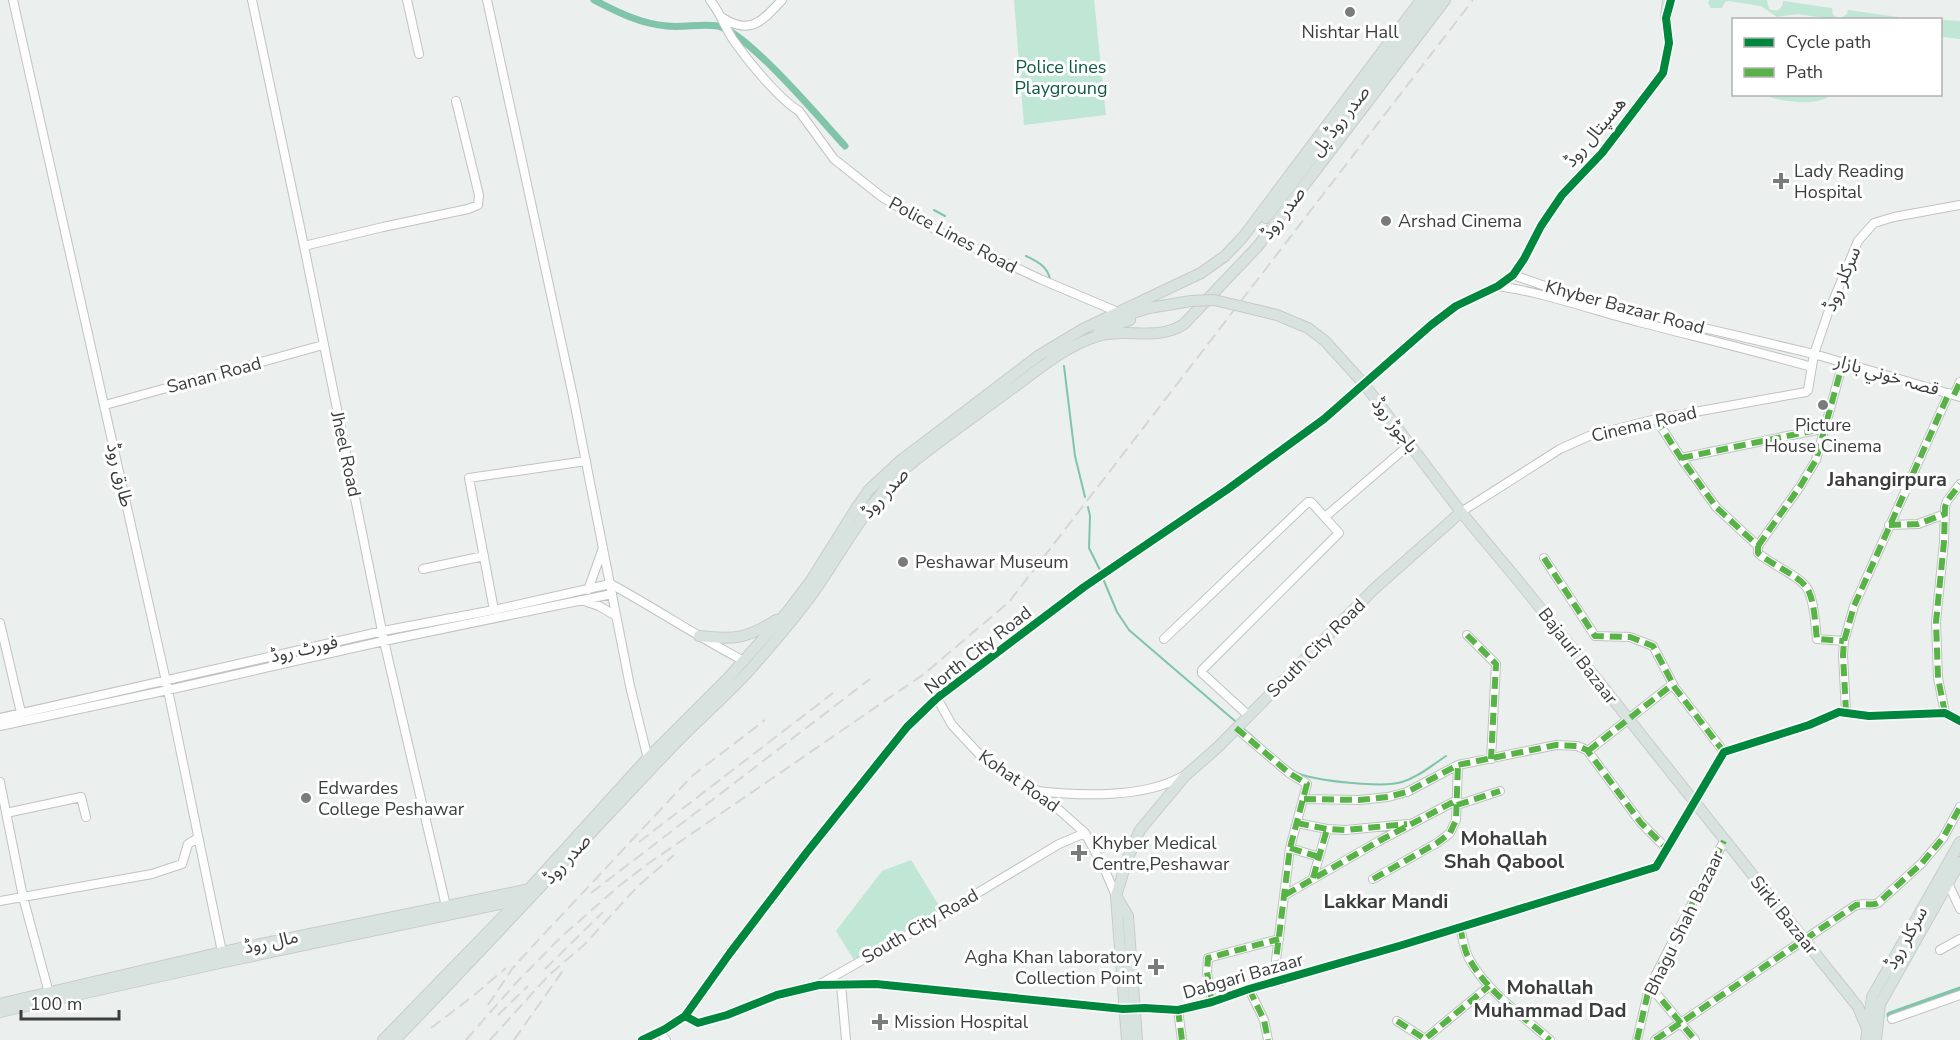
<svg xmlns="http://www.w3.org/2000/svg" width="1960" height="1040" viewBox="0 0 1960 1040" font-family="'Nunito Sans','Noto Sans Arabic',sans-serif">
  <rect width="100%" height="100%" fill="#ebefed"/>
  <!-- green -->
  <path fill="#c0e6d5" d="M1014,0H1094L1106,115L1024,125Z
    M1709,0H1767L1769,9C1776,12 1783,10 1783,1L1832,8L1833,15L1840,19L1847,14L1848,10L1898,17L1899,19H1830L1798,14L1777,17L1761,6L1728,1L1725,2L1722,8H1710V5L1708,4Z
    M1941,20L1960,21V39L1941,37Z
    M1765,95H1829L1828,97C1815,106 1779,102 1765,95Z
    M911,860L941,909L854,960L836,931L882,871Z"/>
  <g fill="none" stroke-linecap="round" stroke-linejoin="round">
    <!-- stream -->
    <path stroke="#80c4aa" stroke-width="2" d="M934,210L945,216
      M1026,256C1038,262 1047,266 1050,279
      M1064,366L1075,456L1085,497
      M1088,507L1090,516L1089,548L1100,570
      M1104,581L1117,612L1129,630L1235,721
      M1244,729C1257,740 1283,766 1297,773C1316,781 1383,788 1402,782C1419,777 1432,765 1446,756"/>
    <!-- canal -->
    <path stroke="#80c4aa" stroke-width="7" d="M594,0C617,12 641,24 667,26C684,28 702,23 718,26C748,33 821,120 845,146
      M1890,1015L1960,990"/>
    <!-- minor casing -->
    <g stroke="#c0c3c2" stroke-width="10">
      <path id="minor" d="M13,0L168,690L222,952
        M252,0L304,246L384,641L446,906
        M407,0L419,54
        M487,0L573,396L630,686L648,759
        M710,0C720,12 725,28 734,41C748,61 779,99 799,111L834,159L882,197L936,230L1040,279L1118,312
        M723,18C751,36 763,20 782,0
        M304,246L383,227L468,209L478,205L479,195L456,101
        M1513,275L1585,300L1814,354L1960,397
        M1498,286C1546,293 1592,310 1639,322C1697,337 1755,351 1812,367
        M1954,395L1960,382
        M105,405L323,345
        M1656,419L1681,458L1716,507L1758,546V553C1771,565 1804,577 1809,592C1815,606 1815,624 1817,639L1844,641
        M1681,458L1821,429L1825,430
        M1461,512L1560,449L1589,436L1656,419L1806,392L1808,390L1814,354L1828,313L1858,241L1874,223L1894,217L1960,205
        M1325,517L1409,445
        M1889,525L1918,524L1945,514
        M1758,546L1801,485L1816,460L1843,362
        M1544,558L1595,636L1630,637L1653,646L1675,688L1724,752
        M423,569L484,556
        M609,583C655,608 698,637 744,661
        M588,590L603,548
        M581,600L599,606L616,616
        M494,610L469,478L586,461
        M0,623L22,717
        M1467,635L1496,664L1491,759
        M1164,639L1308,502H1311L1339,533L1202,670V673L1249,716
        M937,698L952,725L980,755L1010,775L1038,791L1085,833L1104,868L1116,896
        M1846,712L1843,655L1844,641L1854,606L1949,393
        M1945,713L1938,678L1936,622L1944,542L1945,507L1947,501L1960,484
        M0,718L383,631L494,610L610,584
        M0,726L168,690L384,641L612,594
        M1236,728L1289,773L1307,784L1290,848L1276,960L1281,981
        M1588,751L1673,684
        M0,782L23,897L49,993
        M1038,791C1080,796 1144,798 1181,777
        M1304,799L1359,800L1388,797L1407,792L1458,765L1556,745L1577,746L1587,750L1641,823L1666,848
        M1457,805L1500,791
        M6,813L81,797L86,817
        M1297,823L1327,829L1346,830L1407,824
        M1290,848L1319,857
        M1313,878L1327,829
        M1373,879L1437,843L1450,833L1456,820L1458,765
        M1948,883L1960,909
        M1285,895L1379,841L1457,800
        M0,901L152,874L182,864L188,844L198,838
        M1460,927C1463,939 1464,952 1471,962C1488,992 1524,1017 1550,1040
        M1940,950L1960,939
        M822,983L916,930L1059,844L1085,833
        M841,984L846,1040
        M1649,988L1655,992L1695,1040
        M1249,989L1264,1020L1268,1040
        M1212,1002L1207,972L1208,958L1279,939
        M1178,1010L1182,1040
        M685,1016L698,1023L727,1015L777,995L819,985L876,984L1123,1009L1145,1008L1178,1010L1212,1002L1249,989L1399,946L1656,867L1724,752L1809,725L1839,712L1869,716L1945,713L1960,721
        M1892,1019L1960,995
        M1397,1021L1425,1039L1489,986
        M659,1032L666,1040
        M642,1040L665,1029L685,1016L730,953L807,852L907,727L937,698L1084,587L1228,489L1324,419L1431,325L1456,306L1498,286L1513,275L1524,259L1541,226L1562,195L1602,153L1663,73L1669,43L1666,18L1667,12
        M1637,1040L1649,988L1724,841
        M1655,1040L1856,905C1864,903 1872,906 1878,903L1922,863L1943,838L1960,807"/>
    </g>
    <!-- major casing -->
    <g stroke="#c9cbca" stroke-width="12">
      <path id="major" d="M1666,18L1668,0
        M1266,218L1433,0
        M1248,308L1277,315L1308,328L1325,341L1364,384L1461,512L1525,589L1858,1007L1868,1031H1877
        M1120,317L1149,308L1191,301
        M1098,333L1106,328L1130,320
        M699,636C734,640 746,639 776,620
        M1118,899L1128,916L1137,1040
        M0,1004L222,952L530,889
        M0,1012L224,962L519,900
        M383,1040L518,901L644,762L729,677L788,611L810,582L857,507L869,490L900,461L1038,356L1083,329L1201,273L1225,256L1243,237L1421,0
        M395,1040C488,944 578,846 670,749C697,720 729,694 755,664C778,638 801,611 820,583C849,540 872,495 913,462C945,437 978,414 1010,390C1038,370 1065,346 1098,336C1127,327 1157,342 1184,324L1258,246L1445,0
        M1127,1040L1116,896L1127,860L1140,830L1185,776L1218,747L1373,590L1461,512
        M1866,1040L1872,997L1960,842
        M1876,1040L1880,1004L1960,862"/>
    </g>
    <!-- minor -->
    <use href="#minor" stroke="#fcfdfc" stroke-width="8"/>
    <!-- major -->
    <use href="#major" stroke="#d8e3df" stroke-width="10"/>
    <!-- rail -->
    <path stroke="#d6d6d6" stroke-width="2" stroke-dasharray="12 6" stroke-linecap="butt" d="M639,842L833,693
      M591,893L870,679
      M545,969L603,912
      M488,1005L512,969L530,949L692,776L765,720
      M498,1015L528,986
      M431,1028L473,996L506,968
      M466,1040L515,984L561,937L619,886L649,863L924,674L1009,602L1473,0
      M490,1040L548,976L585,944L637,887L674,855
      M514,1040L564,969"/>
    <!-- major-bridge casing -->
    <g stroke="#c9cbca" stroke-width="12" stroke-linecap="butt">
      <path id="major-bridge" d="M1191,301L1214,300L1248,308"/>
    </g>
    <!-- major-bridge -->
    <use href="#major-bridge" stroke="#d8e3df" stroke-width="10"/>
    <!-- quiet -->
    <path stroke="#57b346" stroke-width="6" stroke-dasharray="12 6" stroke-linecap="butt" d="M1954,395L1960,382
      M1656,419L1681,458L1716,507L1758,546V553C1771,565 1804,577 1809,592C1815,606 1815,624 1817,639L1844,641
      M1681,458L1821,429L1825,430
      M1889,525L1918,524L1945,514
      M1758,546L1801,485L1816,460L1843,362
      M1544,558L1595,636L1630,637L1653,646L1675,688L1724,752
      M1467,635L1496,664L1491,759
      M1846,712L1843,655L1844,641L1854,606L1949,393
      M1945,713L1938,678L1936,622L1944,542L1945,507L1947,501L1960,484
      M1236,728L1289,773L1307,784L1290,848L1276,960L1281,981
      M1588,751L1673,684
      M1304,799L1359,800L1388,797L1407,792L1458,765L1556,745L1577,746L1587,750L1641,823L1666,848
      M1457,805L1500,791
      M1297,823L1327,829L1346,830L1407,824
      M1290,848L1319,857
      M1313,878L1327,829
      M1373,879L1437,843L1450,833L1456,820L1458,765
      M1285,895L1379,841L1457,800
      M1460,927C1463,939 1464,952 1471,962C1488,992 1524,1017 1550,1040
      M1649,988L1655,992L1695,1040
      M1249,989L1264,1020L1268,1040
      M1212,1002L1207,972L1208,958L1279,939
      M1178,1010L1182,1040
      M1397,1021L1425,1039L1489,986
      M1637,1040L1649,988L1724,841
      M1655,1040L1856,905C1864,903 1872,906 1878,903L1922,863L1943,838L1960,807"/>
    <!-- cycleway casing -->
    <g stroke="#fff" stroke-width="11">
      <path id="cycleway" d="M685,1016L698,1023L727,1015L777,995L819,985L876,984L1123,1009L1145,1008L1178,1010L1212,1002L1249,989L1399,946L1656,867L1724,752L1809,725L1839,712L1869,716L1945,713L1960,721
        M642,1040L665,1029L685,1016L730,953L807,852L907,727L937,698L1084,587L1228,489L1324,419L1431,325L1456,306L1498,286L1513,275L1524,259L1541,226L1562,195L1602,153L1663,73L1669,43L1666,18L1671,0"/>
    </g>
    <!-- cycleway -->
    <use href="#cycleway" stroke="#00873e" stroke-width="8"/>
  </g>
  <!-- markers -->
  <g fill="#797c7a" stroke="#fff" stroke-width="2">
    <circle cx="1350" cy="12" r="6"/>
    <path d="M1778 172h6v6h6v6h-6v6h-6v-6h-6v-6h6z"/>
    <circle cx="1386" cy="221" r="6"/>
    <circle cx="1823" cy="405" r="6"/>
    <circle cx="903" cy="562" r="6"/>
    <circle cx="306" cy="798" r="6"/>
    <path d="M1076 844h6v6h6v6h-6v6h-6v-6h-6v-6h6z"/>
    <path d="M1153 958h6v6h6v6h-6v6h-6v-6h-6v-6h6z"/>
    <path d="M877 1013h6v6h6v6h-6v6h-6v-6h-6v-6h6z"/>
  </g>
  <g text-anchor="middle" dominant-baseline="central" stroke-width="6" stroke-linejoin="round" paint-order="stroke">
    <!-- poi labels -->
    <g font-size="18" fill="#3b3e3c" stroke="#fff" text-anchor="start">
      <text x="1350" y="32" text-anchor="middle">Nishtar Hall</text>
      <text x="1794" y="171">Lady Reading<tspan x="1794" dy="21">Hospital</tspan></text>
      <text x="1398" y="221">Arshad Cinema</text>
      <text x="1823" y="425" text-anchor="middle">Picture<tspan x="1823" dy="21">House Cinema</tspan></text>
      <text x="915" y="562">Peshawar Museum</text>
      <text x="318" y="788">Edwardes<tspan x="318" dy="21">College Peshawar</tspan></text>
      <text x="1092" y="843">Khyber Medical<tspan x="1092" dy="21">Centre,Peshawar</tspan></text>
      <text x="1142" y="957" text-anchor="end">Agha Khan laboratory<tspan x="1142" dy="21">Collection Point</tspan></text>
      <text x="894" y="1022">Mission Hospital</text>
    </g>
    <!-- park labels -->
    <g font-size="18" fill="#0c5a41" stroke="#fff">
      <text x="1061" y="67">Police lines<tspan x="1061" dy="21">Playgroung</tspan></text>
    </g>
    <!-- street labels -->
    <g font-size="18" fill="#3b3e3c" stroke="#fff">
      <text transform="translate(1340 121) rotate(-52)">صدر روڈ پل</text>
      <text transform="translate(1595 132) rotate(-50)">ھسپتال روڈ</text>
      <text transform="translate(1283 213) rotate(-53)">صدر روڈ</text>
      <text transform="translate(953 235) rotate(28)">Police Lines Road</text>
      <text transform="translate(1842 279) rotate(-67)">سرکلر روڈ</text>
      <text transform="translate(1625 307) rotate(15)">Khyber Bazaar Road</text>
      <text transform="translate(214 375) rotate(-15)">Sanan Road</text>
      <text transform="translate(1887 375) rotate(16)">قصہ خوني بازار</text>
      <text transform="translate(1644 424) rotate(-13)">Cinema Road</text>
      <text transform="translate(1395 425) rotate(53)">باجوڑ روڈ</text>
      <text transform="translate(346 454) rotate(78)">Jheel Road</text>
      <text transform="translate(120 475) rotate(77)">طارق روڈ</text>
      <text transform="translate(885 493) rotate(-48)">صدر روڈ</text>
      <text transform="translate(1316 648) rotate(-45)">South City Road</text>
      <text transform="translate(304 649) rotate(-13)">فورٹ روڈ</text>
      <text transform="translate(978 650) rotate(-38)">North City Road</text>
      <text transform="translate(1578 656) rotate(52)">Bajauri Bazaar</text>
      <text transform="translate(1019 781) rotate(35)">Kohat Road</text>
      <text transform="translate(567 859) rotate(-47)">صدر روڈ</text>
      <text transform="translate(1784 915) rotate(51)">Sirki Bazaar</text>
      <text transform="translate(1684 923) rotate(-64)">Bhagu Shah Bazaar</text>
      <text transform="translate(920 926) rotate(-30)">South City Road</text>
      <text transform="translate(1906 938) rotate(-61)">سرکلر روڈ</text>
      <text transform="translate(271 942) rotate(-12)">مال روڈ</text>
      <text transform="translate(1243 976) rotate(-16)">Dabgari Bazaar</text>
    </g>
    <!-- neighbourhood labels -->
    <g font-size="20" font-weight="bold" fill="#3b3e3c" stroke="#fff">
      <text x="1887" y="479">Jahangirpura</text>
      <text x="1504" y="838">Mohallah<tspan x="1504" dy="23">Shah Qabool</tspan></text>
      <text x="1386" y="901">Lakkar Mandi</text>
      <text x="1550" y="987">Mohallah<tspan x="1550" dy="23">Muhammad Dad</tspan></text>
    </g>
  </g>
  <!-- legend -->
  <rect x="1732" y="18" width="210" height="78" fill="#ffffff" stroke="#b1b2b1" stroke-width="1.5"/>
  <rect x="1744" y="38" width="30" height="9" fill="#00873e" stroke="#b1b2b1" stroke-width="1.5"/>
  <text x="1786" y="48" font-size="18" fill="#3b3e3c">Cycle path</text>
  <rect x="1744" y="68" width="30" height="9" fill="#57b346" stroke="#b1b2b1" stroke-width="1.5"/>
  <text x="1786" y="78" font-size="18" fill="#3b3e3c">Path</text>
  <!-- scale -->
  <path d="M21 1010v9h98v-9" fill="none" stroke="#3b3e3c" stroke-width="3"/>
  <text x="30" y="1010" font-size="18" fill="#3b3e3c" stroke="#ffffff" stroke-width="4.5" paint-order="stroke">100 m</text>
</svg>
